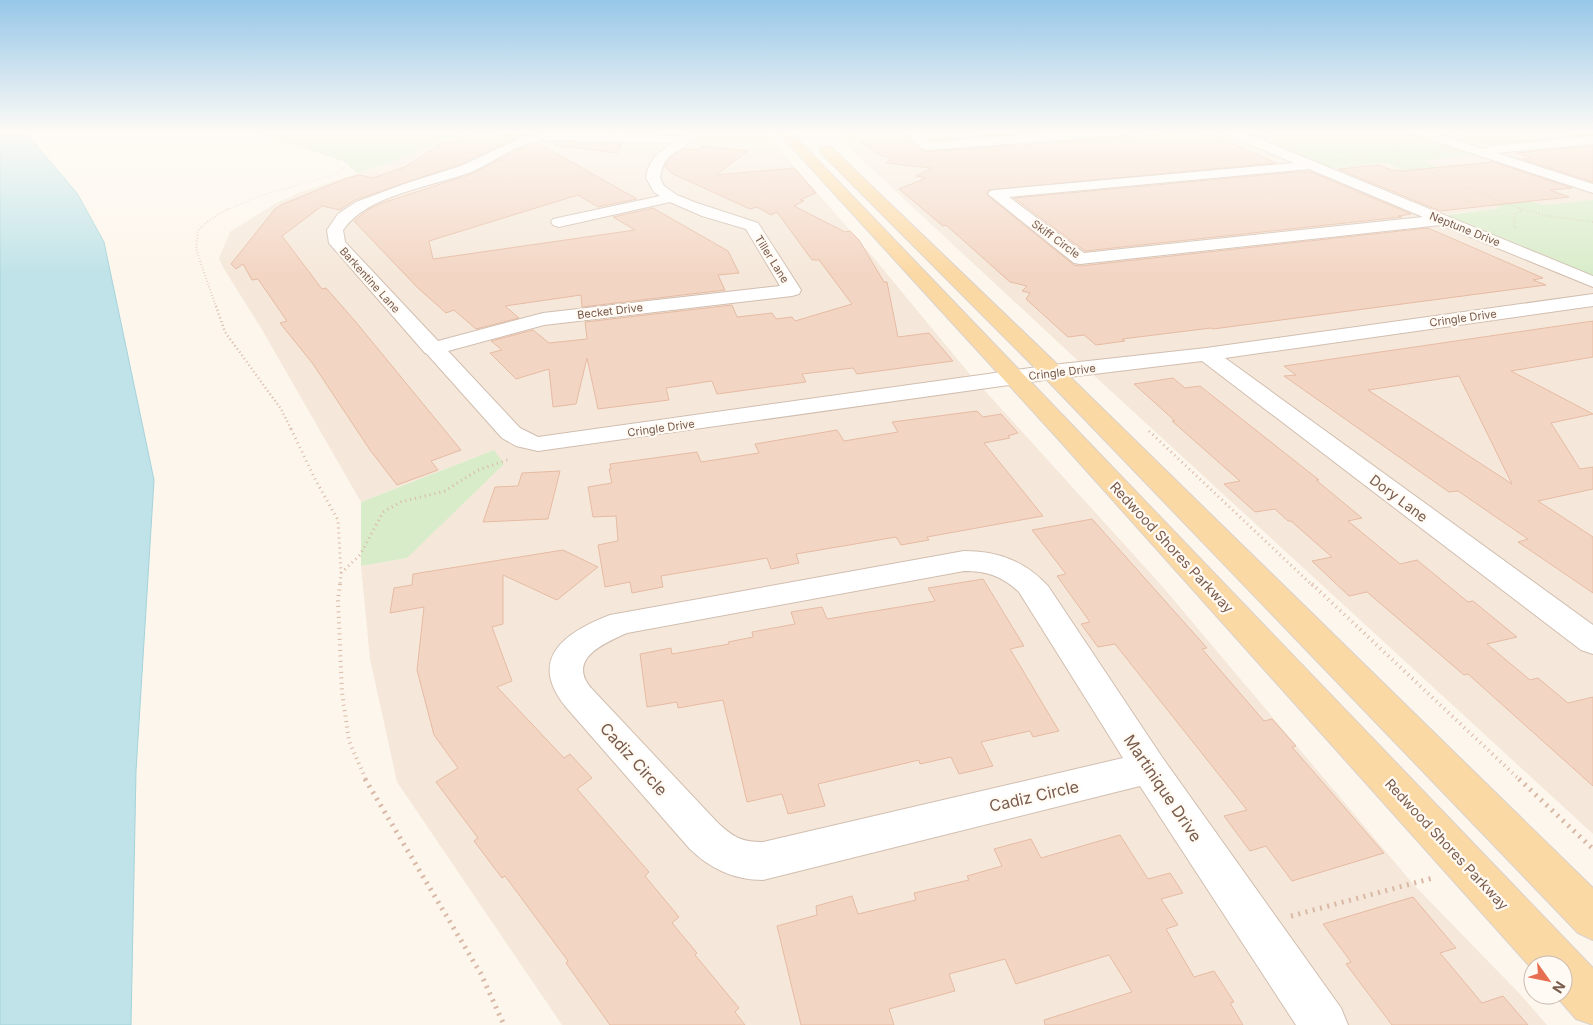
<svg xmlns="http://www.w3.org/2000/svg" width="1593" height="1025" viewBox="0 0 1593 1025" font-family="Inter,sans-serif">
  <rect width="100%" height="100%" fill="#fdf6ec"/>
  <!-- residential -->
  <path fill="#f5e8da" d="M468,131H764L873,257L968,372L1162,586L1413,884L1519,993L1547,1025H562L397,782L370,659L361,566L407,558L494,450L361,502L261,328L224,269L219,258L230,232L274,204L303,191L393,162Z
    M831,131H1235L1326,168L1385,163L1503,208L1441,215L1593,279V834L1075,358Z
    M1403,131H1593V200L1542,205L1420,161L1474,155Z"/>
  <!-- green -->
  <path fill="#d8ecc9" d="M251,131H468L393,162L357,173L344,161Z
    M1235,131H1403L1476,155L1422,161L1542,205L1593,200V279L1440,216L1502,208L1385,163L1326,169Z
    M494,450L504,464L407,558L361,566V502Z"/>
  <!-- water -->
  <path fill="#bfe3e8" stroke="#a5d3da" d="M0,131H24L77,193L104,242L154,480L136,771L131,1025H0Z"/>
  <!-- building -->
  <path fill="#f3d5c3" stroke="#e6bba3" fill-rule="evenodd" d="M848,131H901L922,150L928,152L1196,132L1202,135L1210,134L1276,163L988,190L987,195L1074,265L1080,266L1428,228L1543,278L1533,280L1546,285L1213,329L1211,328L1122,339L1125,341L1096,345L1084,335L1068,337L1026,299L1030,293L1022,291L1027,286L1010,282L946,225L943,226L899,189L926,178L916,176L931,168L886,163L891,158L877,154Z
    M920,131H1048L932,140Z
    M1464,131H1593V134L1489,144L1463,136Z
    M473,133L521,136L460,164L355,200L340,210L322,206L282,236L322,289L326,288L355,321L461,450L431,461L438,470L397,485L370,450L313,364L280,323L287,321L258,279L252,280L243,264L236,269L231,264L275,209L283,204L347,178L360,175L373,178L405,167L442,143H452Z
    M555,142L622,144L617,153L555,145Z
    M538,143L637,199L598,207L578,195L429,241L433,259L635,230L613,217L653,208L728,251L739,273L718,275L725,290L582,307L581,295L505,306L519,318L476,329L454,310L446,313L417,287L354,221L369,209L385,202L472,174L517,150Z
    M703,146L748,151L716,175L794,168L816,193L800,200L804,201L794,206L845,232L850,231L859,240L884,282H887L898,337L929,333L953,361L857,374L853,368L802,374L806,382L717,394L712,381L666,388L669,400L598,409L587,358L576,404L553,407L549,369L516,379L490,353L502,350L491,341L533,330L549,343L587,339L585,322L732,305L737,317L772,313L776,319L792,317L795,321L852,304L819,260H812L777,212L771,215L757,207L750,209L671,173L665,167L669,159L684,149L697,150Z
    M1593,146V182L1522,159L1532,158L1516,153Z
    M1493,162L1572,188L1550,190L1569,197L1440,211L1338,169L1379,165L1391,170L1402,171Z
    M1297,172H1311L1411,214L1398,216L1402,217L1085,251L1014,198Z
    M1593,321V357L1511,371L1593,414L1551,423L1580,469L1593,467V489L1538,501L1593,537V593L1518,542L1528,539L1458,491L1449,492L1284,376L1296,375L1284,366ZM1459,376L1512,484L1368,390Z
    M1173,378L1185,388L1200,386L1319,480H1316L1362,518L1348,521L1400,564L1417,560L1468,602L1473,601L1517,637L1487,644L1530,680L1538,678L1568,703L1593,697V786L1468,674L1464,675L1367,592L1349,596L1312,561L1332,557L1291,521H1288L1275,509L1255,512L1224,484L1240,481L1172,421H1175L1134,384Z
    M977,411L983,417L1001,414L1018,433L1008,436L1010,438L984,443L1043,516L927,537L929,540L901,545L896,537L796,554L799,563L771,569L767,558L661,576L663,587L632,593L630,582L605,587L598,545L618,541L616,516L593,517L588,487L612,483L609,469H611L610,464L697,452L701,462L759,453L755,444L837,430L844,441L898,432L892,422Z
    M560,471L548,519L483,522L495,487L518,486L522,473Z
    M1092,519L1207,648L1202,649L1264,721L1272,719L1296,746L1292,747L1384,853L1292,881L1266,846L1250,851L1224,816L1247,810L1115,644L1098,647L1081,624L1090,622L1057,576L1066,574L1032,530Z
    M563,550L598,567L557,600L503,575V624L492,627L512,681L497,687L564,758L570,754L592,778L577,789L649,872L645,876L679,917L672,923L697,953L695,955L739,1008L735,1012L745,1025H610L566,963L568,961L505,876L502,878L474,841L478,838L436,782L458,768L434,735L417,670L424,607L390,613L394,588L412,585L413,574Z
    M983,579L1024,646L1010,649L1059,731L1033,737L1030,731L981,742L993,766L959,774L951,757L920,764L919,760L818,784L825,806L788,814L782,794L747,802L723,700L678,708L677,702L647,707L640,654L671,648L672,654L729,644L728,642L753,637L752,632L795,624L791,612L822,607L827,619L935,601L928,588Z
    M1120,835L1148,879L1170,873L1183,893L1161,899L1178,925L1166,929L1194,977L1214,971L1234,1002L1230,1003L1243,1025H1045L1044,1020L1132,992L1109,955L1016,984L1005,959L949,974L955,991L889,1009L894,1025H801L777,926L817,915L816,906L852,896L858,914L916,900L914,893L969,880L967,876L1002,866L994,849L1031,839L1041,858Z
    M1413,897L1456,948L1440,953L1482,1003L1503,996L1528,1025H1392L1346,964L1351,962L1323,924Z"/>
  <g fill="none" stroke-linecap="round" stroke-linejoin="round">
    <!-- minor casing -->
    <g stroke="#d1beb0" stroke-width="2">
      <path id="minor" d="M903,131H917L931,142L1075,131H1133L1127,135L928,150L923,149Z
        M1223,131H1240L1593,276V287L1441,225L1080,264L1074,263L988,194L990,191L995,190L1294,163L1225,134ZM1309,169L1423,217L1084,253L1009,197Z
        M1411,131H1430L1484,149L1490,146L1593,136V144L1497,153L1593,184V193L1413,134Z
        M690,132L696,136L694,139C677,155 664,151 660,178L664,186L677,195L694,202L758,223L801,290L799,294L792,296L544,325L448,351L520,428L538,437L1052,365L1206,348L1593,294V306L1225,358L1593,625V654L1581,650L1202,361L1052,379L538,451L516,446L502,438L427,354L425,353L329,243L327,230L338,214L356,202L404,184L461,166L525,136L559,132L683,136ZM545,140L673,143C657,153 649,160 646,178L654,192L660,196L553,219L551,222L553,225L559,227L670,202L702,216L746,229L780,286L543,313L438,341L345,242L343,230C368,194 432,187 471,172C496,162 517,142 545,140Z
        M964,551C998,551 1025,561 1048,586L1162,757L1341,1008L1348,1025H1296L1140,786L763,880C734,880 709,868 689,848L565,706C527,658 566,632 610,615ZM964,571C987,571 1002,576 1019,592L1123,758L763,842C741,842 733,837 717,822L592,689C566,660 602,644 627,633Z"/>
    </g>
    <!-- major casing -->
    <g stroke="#dad1cd" stroke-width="2">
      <path id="major" d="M777,131H790L1593,968V1025L1576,1019L1555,995H1563V965H1533V970L1059,440Z
        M826,146L831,147L1060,367L1593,888V940L1578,933L1044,377L821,153L820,150L821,147Z"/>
    </g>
    <!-- path-far5 -->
    <path stroke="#d9b8a5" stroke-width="1" stroke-dasharray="0.5 2" stroke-linecap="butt" d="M1352,131C1371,135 1388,140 1402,154L1399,162
      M1335,152L1414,166L1523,210
      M227,210L263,195L336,174L346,166L344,161L270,135L251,131"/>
    <!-- path-far4 -->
    <path stroke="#d9b8a5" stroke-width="2" stroke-dasharray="0.5 2.5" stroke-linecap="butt" d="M1519,208L1548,216L1593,222
      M1516,228L1514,227L1515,214L1522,210
      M216,307L196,249L198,230L211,219L230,208"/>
    <!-- path-far3 -->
    <path stroke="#d9b8a5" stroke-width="2.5" stroke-dasharray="1 3" stroke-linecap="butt" d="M216,306L225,332L281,409L292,431"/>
    <!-- path-far2 -->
    <path stroke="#d9b8a5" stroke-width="3" stroke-dasharray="1 4" stroke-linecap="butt" d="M291,429L316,481L338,520L341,573L340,586
      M1149,431L1313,586
      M341,573L360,555L383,512L401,502L445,491L478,470L510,459"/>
    <!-- path-far1 -->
    <path stroke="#d9b8a5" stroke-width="4" stroke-dasharray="1 4.5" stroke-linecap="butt" d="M340,584L338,600L342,692L349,741L366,780
      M1312,584L1520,780"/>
    <!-- path -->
    <path stroke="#d9b8a5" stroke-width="5" stroke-dasharray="2 5.5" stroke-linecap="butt" d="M365,779L481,974L504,1025
      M1519,779L1593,849
      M1291,916L1433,878"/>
    <!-- minor -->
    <use href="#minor" fill="#fff" fill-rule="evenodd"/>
    <!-- major -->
    <use href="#major" fill="#fbd9a5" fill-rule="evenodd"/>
  </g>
  <!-- sky -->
  <linearGradient id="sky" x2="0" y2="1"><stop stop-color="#97c7e8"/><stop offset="0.48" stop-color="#fefbf6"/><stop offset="1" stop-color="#fefbf6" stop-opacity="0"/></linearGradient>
  <rect width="1593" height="275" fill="url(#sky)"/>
  <g text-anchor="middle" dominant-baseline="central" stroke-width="4.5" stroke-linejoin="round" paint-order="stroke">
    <!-- far-street labels -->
    <g font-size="11" fill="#7a5c4d" stroke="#fffaf3">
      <text transform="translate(1465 229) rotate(22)">Neptune Drive</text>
      <text transform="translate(1056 239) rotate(36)">Skiff Circle</text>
      <text transform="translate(772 259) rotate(58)">Tiller Lane</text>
      <text transform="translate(370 280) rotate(48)">Barkentine Lane</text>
      <text transform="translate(610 311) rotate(-7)">Becket Drive</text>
      <text transform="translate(1463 318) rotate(-8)">Cringle Drive</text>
      <text transform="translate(1062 372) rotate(-7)">Cringle Drive</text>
      <text transform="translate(661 428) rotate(-8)">Cringle Drive</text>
    </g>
    <!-- street labels -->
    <g font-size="14" fill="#7a5c4d" stroke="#fffaf3">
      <text transform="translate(1399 498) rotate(37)">Dory Lane</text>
      <text transform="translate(1172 547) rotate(47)">Redwood Shores Parkway</text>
      <text transform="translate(1447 844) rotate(47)">Redwood Shores Parkway</text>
    </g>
    <!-- near-street labels -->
    <g font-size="16" fill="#7a5c4d" stroke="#fffaf3">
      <text transform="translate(634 759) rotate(48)">Cadiz Circle</text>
      <text transform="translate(1163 788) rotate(56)">Martinique Drive</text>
      <text transform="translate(1034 796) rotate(-13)">Cadiz Circle</text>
    </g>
  </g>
  <!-- north arrow -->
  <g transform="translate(1548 980) rotate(123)"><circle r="24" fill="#fffaf3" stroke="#cabbb1"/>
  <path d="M0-4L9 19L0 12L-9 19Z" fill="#e76f51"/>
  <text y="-8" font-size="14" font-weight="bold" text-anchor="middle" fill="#7a5c4d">N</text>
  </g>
</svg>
